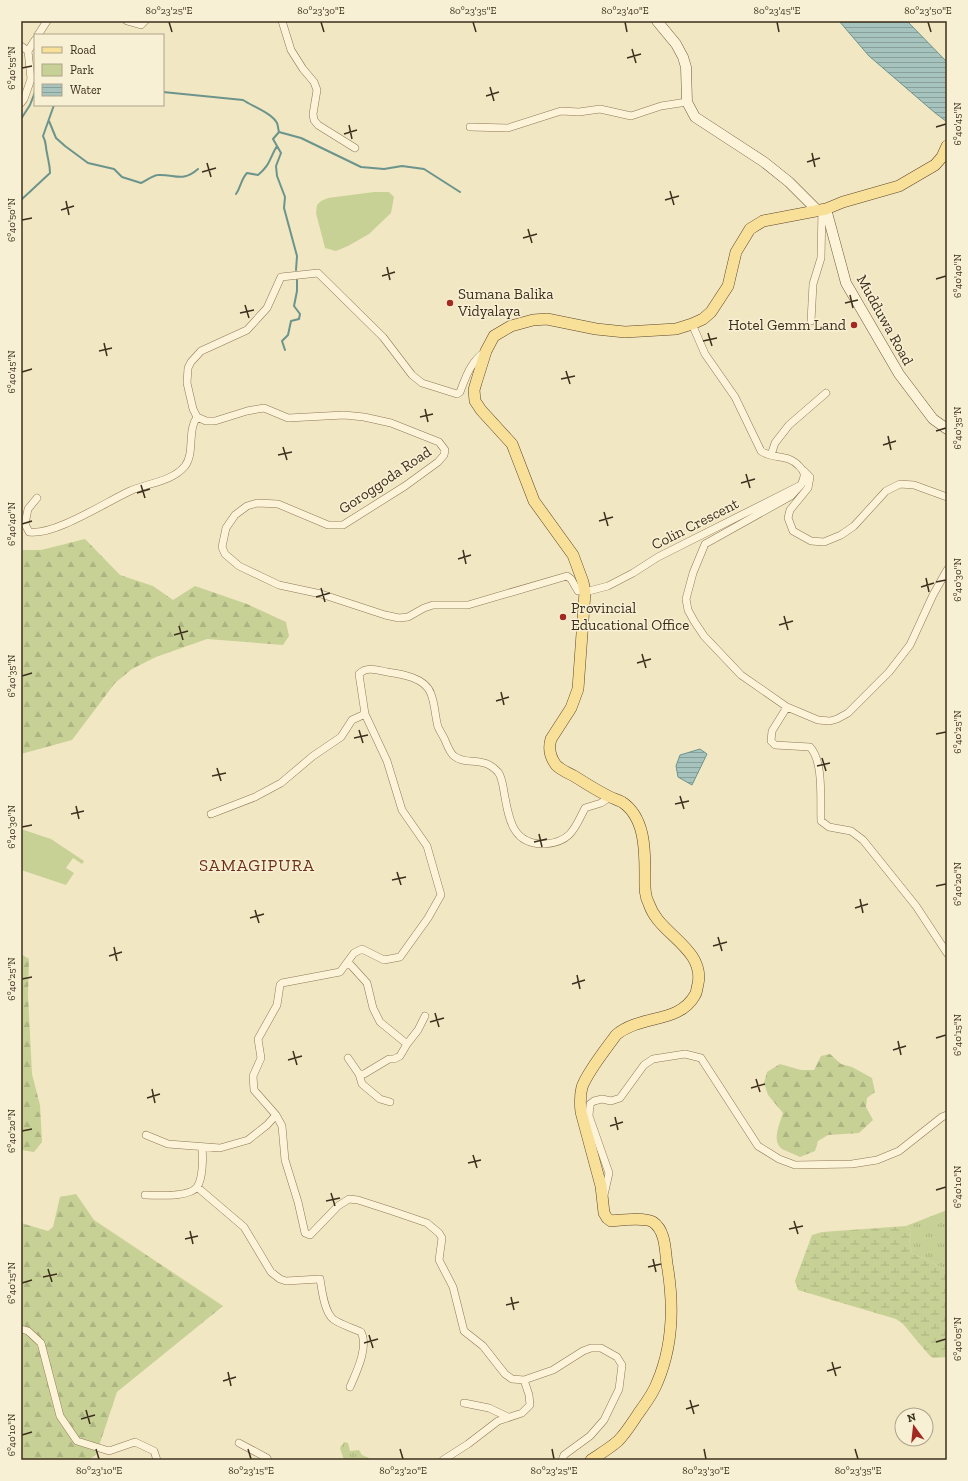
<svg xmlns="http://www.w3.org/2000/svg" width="968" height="1481" viewBox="0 0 968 1481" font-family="'Zilla Slab',serif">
  <defs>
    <pattern id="grass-tufts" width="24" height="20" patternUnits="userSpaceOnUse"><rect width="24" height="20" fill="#c7d196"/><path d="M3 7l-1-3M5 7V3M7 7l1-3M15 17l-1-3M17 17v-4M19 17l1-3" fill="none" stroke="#acb481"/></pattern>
    <pattern id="forest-firs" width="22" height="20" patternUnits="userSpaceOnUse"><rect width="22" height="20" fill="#c7d196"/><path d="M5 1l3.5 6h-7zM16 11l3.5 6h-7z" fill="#acb481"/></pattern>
    <pattern id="wetland-marsh" width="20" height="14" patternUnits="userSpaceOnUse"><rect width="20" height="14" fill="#c7d196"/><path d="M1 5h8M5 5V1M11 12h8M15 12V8" fill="none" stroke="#acb481"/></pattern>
    <pattern id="water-rules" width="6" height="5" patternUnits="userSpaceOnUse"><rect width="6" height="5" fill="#a6c4bd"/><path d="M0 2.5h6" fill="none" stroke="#88a099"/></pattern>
  </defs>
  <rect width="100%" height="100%" fill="#f2e7c3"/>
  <!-- grass -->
  <path fill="url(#grass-tufts)" d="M947,1210V1270L912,1253L909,1244L911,1231L906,1226Z
    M344,1442L348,1443L350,1451L359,1450L362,1455L369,1458V1460H344L340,1448Z"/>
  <!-- forest -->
  <path fill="url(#forest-firs)" d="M85,539L120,575L153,586L173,600L195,586L247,604L286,622L289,636L283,645L207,639L156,657L132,669L115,683L72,740L21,754V550H41Z
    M21,954L29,959L28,995L32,1074L40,1105L42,1142L34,1152L21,1150Z
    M830,1054L841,1064L852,1067L872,1078L875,1092L867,1098L866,1107L873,1120L859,1133L828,1135L818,1141L815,1151L800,1157C794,1154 788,1152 782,1149C771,1141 780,1123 783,1113L768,1095L764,1083L767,1072L780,1064L801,1070H814L821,1056Z
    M76,1194L94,1220L223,1306L117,1392L96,1455L88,1460H21V1223L48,1231L53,1227L60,1197Z"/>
  <!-- wetland -->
  <path fill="url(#wetland-marsh)" d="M906,1226L911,1231L909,1244L912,1253L947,1270V1357L933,1358L929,1355L903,1324L896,1319L798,1290L795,1281L812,1235L822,1232Z"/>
  <!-- green -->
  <path fill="#c7d196" d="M374,192H389L394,197L391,213L369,234L348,246L336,251L325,248L316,213L317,205L321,201L328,198Z
    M21,829L51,839L84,861L82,864L73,858L66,868L74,873L66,885L21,870Z"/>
  <!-- water -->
  <path fill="url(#water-rules)" stroke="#6b948c" d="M839,21H907L947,62V122L934,112L869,56Z
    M700,749L707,754L692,785L678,777L676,766L680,755Z"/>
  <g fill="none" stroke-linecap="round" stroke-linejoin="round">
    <!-- stream -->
    <path stroke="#6b948c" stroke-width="2" d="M163,92L243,100C252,106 272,113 277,123C278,125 278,129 279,132L273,139L281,153L276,166L277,176L285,197L284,208L297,256L296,270
      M21,119L30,105L35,92
      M49,121L56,138L65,146L88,163L114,169L122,177L141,183C146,181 153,175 158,175C175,174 182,183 198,169
      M279,132L301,138L361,167L384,169L402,166L424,169L460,192
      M236,194C241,187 241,179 247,173L258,175C271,164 269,159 277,146
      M21,200L50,173C50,165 48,160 47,153C45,145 47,144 43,136L54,105
      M285,350L282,341L288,335L291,321L299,319L300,314L294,306L297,291V280"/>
    <!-- street casing -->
    <g stroke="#8e7858" stroke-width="8">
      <path id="street" d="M127,21L141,25L145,21
        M282,21L291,50L303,69L314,82L317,90L313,114L314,120L318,125L355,148
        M38,35L47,21
        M21,46L28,51
        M21,103L24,99L31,79L28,51L35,40
        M470,127L508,128L561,111L579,112L600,109L631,116L661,106L687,102
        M811,321L813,284L821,258L822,209
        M486,351C471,361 466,376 460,392L457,394L422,383L412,375L383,337L318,273L281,277L267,308L247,330L201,351L191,362L188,368L187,383L193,409L197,417L206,421H215L247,411L264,408L288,418L344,415L364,417L391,423L439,442L445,450L444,455L438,462L405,486L343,525H328L278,504L257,503L247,506L235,515L226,528L222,547L225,554L239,566L279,585L321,594L385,615L399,618L408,617L424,608L433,605H468L567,576L571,579L578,591L584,590
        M771,455L775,443L789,425L826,393
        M804,471L810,477L808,488L790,510L788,518L793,531L811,541L824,542L841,535L854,526L886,491L900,484L914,485L947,497
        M801,485L791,496L705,544L693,573L686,599L688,610L694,621L704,636L741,675L787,707L818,720L830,721L837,719L848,713L889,672L910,645L933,595L947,570
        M37,498L28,509L25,524L29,532C54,536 106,502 130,491C147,483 172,482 185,466C195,453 187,431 197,417
        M585,592L608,586L633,573L658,557L801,485C805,476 806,473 799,466C787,453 774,460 761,451L735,397L705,354L692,324
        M787,707L772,731L771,741L775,745L810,747C824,762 820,801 821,821L829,827L851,831L863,840L916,906L947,953
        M211,814L255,797L281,783L313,756L341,737L352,720L365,714
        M348,962L367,983L373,1008L380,1022L407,1044
        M348,1058L359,1074L362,1084L380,1099L390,1102
        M359,1074H364L389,1059H394L400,1056L407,1044L418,1030L425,1016
        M146,1135L168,1144L220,1148L248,1140L267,1125L276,1115
        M197,1187L244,1227L271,1272L280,1279L286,1281L320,1279C322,1290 324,1311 333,1319C337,1323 355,1329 361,1332C369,1347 356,1373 350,1387
        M145,1195C157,1195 189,1198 197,1187C203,1179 203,1157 202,1147
        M604,1195L609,1173L589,1116L590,1104L594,1101L602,1099L611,1101L620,1098L644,1065L653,1059L685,1054L701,1058L758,1146L779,1159L795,1165L852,1164L877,1160L899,1151L942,1117L947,1115
        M21,1329L28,1331L41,1343L60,1416L77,1441L109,1451L135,1442L154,1451L157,1460
        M464,1403L489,1408L508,1417
        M239,1443L267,1458L268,1460
        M443,1460L468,1444L498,1421L522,1413L530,1405L529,1395L524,1380
        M562,1460L564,1455L590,1436L604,1420L619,1389L622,1365L617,1357L601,1348H591L583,1351L553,1370L524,1380L512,1379L505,1374L483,1346L464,1331L453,1287L439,1260L442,1238L439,1233L427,1223L392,1211L358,1200L349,1199L338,1206L310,1235L305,1233L298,1202L285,1160L282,1126L276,1115L254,1090L253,1076L261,1058L258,1039L277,1005L280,985L282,983L340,972L354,953L362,949L384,960L400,957L428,918L441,895L427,846L402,810L387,761L365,714L359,674C367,666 377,670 387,672C402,674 426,678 431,694C435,704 435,716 438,727C440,731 443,736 445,740C447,745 450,753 454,756C466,766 483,755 498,772C502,777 503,786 504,792C509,819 512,845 545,844C571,842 575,828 585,808L601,803L610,797"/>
    </g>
    <!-- secondary casing -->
    <g stroke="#70593b" stroke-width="11">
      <path id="secondary" d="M657,21L676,44L683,57L686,67L687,102L695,117L764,162L789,182L817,210
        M826,209L846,283L899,374L933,419L947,429"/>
    </g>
    <!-- primary casing -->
    <g stroke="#5c452c" stroke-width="12">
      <path id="primary" d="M591,1460C600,1454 610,1448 618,1441C626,1433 632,1423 638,1414C645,1404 653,1394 657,1383C673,1346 674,1304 667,1264C665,1251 666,1231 653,1222C644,1217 622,1220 611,1221L607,1218L604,1213L601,1186L581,1112C580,1103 580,1095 582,1087C588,1071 606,1049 616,1035C641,1014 679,1024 695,995C697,992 697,987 698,984C704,955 673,939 658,920C654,915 651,910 649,904C644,895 645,885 645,874C645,850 645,817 622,802C618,800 612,798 608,796C596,790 585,783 574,776C568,773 561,770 556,765C550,757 548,749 551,739L571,708L578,689L585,592L583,582L573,555L534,501L512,444L481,410L475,401L474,390L476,383L486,351L494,336L511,326L533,320L547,319L596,329L625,332L676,329L692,324L703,319L711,312L728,286L736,252L750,229L763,221L826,209L843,202L899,186L935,165L942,157L947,146"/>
    </g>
    <!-- street -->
    <use href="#street" stroke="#fcf3d8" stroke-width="7"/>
    <!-- secondary -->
    <use href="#secondary" stroke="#fcf3d8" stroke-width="10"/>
    <!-- primary -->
    <use href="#primary" stroke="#f8e098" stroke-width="11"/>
  </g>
  <!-- ticks -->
  <path fill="none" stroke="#3d2f1d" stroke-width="1.5" d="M169,22L172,32M321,22L324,32M473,22L476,32M625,22L627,32M777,22L779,32M928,22L931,32M632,49L636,63M627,58L641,54M22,68L32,66M490,87L494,101M486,96L499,92M349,125L352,139M936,127L946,124M344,134L357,130M812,153L815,167M807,162L820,158M207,163L211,177M202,172L216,168M670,191L674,205M665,200L679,196M66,201L69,215M61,210L74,206M22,220L32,218M528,229L532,243M523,238L537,234M387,267L390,280M382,276L395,272M936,279L946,276M850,295L853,308M845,303L858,300M245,305L249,318M240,313L254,310M708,333L712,346M703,341L717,338M104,343L107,356M99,351L112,348M566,371L570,384M22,372L32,369M561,379L575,376M425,409L428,422M420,417L433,414M936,431L946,428M888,436L891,450M883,445L896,441M283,447L287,460M278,455L292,452M746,474L750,488M741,483L755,479M141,485L145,498M137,493L150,489M604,512L608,526M599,521L613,517M22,524L32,521M463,550L466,564M458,559L471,555M926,578L929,592M936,582L946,580M921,587L934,583M321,588L325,602M316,597L330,593M784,616L788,630M779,625L793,621M179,626L183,640M174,635L188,631M642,654L646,668M637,663L651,659M22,676L32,673M501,692L504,705M496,701L509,697M359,730L363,743M936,734L946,732M354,738L368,735M822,758L826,771M817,766L830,763M217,768L221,781M212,776L226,773M680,796L684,809M675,804L689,801M76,806L79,819M71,814L84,811M22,827L32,825M539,834L542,847M534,842L547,839M397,872L401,885M392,880L406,877M936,886L946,884M860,899L863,913M855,908L868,904M255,910L259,923M250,918L264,914M718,937L722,951M713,946L727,942M114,947L117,961M109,956L122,952M577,975L580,989M22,979L32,977M572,984L585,980M435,1013L439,1027M430,1022L444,1018M936,1038L946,1035M898,1041L901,1055M893,1050L906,1046M293,1051L297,1065M288,1060L302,1056M756,1079L760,1092M751,1088L765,1084M152,1089L155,1103M147,1098L160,1094M615,1117L618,1130M610,1126L623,1122M22,1131L32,1129M473,1155L477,1168M468,1163L481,1160M936,1190L946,1187M331,1193L335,1206M326,1201L340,1198M794,1221L798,1234M789,1229L803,1226M190,1231L193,1244M185,1239L198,1236M653,1259L656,1272M648,1267L661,1264M48,1269L52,1282M43,1277L57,1274M22,1283L32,1280M511,1297L514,1310M506,1305L519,1302M369,1335L373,1348M936,1342L946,1339M364,1343L378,1339M832,1362L836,1376M827,1371L841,1367M228,1372L231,1386M223,1381L236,1377M690,1400L694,1414M686,1409L699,1405M86,1410L90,1424M81,1419L95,1415M22,1435L32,1432M96,1449L99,1459M248,1449L251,1459M400,1449L403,1459M552,1449L554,1459M704,1449L706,1459M855,1449L858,1459"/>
  <!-- markers -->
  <g fill="#a32a23" stroke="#f8f0d4" stroke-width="1.5">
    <circle cx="450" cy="303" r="4"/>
    <circle cx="854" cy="325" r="4"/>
    <circle cx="563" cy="617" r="4"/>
  </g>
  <g text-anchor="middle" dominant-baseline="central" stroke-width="3" stroke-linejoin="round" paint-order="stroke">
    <!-- poi labels -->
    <g font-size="15" fill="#3d2f1d" stroke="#f8f0d4" text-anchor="start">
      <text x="458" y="294">Sumana Balika<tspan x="458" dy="17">Vidyalaya</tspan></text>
      <text x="846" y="325" text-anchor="end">Hotel Gemm Land</text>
      <text x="571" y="608">Provincial<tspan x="571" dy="17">Educational Office</tspan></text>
    </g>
    <!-- street labels -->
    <g font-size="15" fill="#3d2f1d" stroke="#f8f0d4">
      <text transform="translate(885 320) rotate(61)">Mudduwa Road</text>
      <text transform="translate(385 480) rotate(-34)">Goroggoda Road</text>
      <text transform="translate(695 524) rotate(-27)">Colin Crescent</text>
    </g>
    <!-- quarter labels -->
    <g font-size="17" letter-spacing="1" fill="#6d3019" stroke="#f8f0d4">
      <text x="257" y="865">SAMAGIPURA</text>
    </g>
  </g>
  <!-- border -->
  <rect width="968" height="1481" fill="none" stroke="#f8f0d4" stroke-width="44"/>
  <!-- legend -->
  <rect x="34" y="34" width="130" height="72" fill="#f8f0d4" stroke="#ada38b"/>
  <rect x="42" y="47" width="20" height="6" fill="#f8e098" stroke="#ada38b"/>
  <text x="70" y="54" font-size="12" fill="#3d2f1d">Road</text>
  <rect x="42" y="64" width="20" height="12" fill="#c7d196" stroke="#ada38b"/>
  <text x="70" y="74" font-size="12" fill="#3d2f1d">Park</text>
  <rect x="42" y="84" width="20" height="12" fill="url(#water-rules)" stroke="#ada38b"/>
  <text x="70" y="94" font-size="12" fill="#3d2f1d">Water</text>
  <!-- north arrow -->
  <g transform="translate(914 1427) rotate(345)"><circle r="19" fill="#f8f0d4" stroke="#ada38b"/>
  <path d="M0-3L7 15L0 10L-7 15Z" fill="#a32a23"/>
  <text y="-6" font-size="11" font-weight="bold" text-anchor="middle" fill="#3d2f1d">N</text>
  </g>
  <rect x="22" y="22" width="924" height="1437" fill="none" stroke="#3d2f1d" stroke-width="1.5"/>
  <g font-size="10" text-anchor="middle" fill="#3d2f1d">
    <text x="169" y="14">80°23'25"E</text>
    <text x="321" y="14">80°23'30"E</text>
    <text x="473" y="14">80°23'35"E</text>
    <text x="625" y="14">80°23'40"E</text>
    <text x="777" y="14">80°23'45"E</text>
    <text x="928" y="14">80°23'50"E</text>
    <text transform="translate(11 68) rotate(-90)" y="4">6°40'55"N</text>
    <text transform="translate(957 124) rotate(-90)" y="4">6°40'45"N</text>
    <text transform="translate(11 220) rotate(-90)" y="4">6°40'50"N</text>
    <text transform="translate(957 276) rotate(-90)" y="4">6°40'40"N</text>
    <text transform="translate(11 372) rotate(-90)" y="4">6°40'45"N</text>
    <text transform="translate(957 428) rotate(-90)" y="4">6°40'35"N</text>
    <text transform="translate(11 524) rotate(-90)" y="4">6°40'40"N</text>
    <text transform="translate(957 580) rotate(-90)" y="4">6°40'30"N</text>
    <text transform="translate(11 676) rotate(-90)" y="4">6°40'35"N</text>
    <text transform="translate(957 732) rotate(-90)" y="4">6°40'25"N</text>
    <text transform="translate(11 827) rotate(-90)" y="4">6°40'30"N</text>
    <text transform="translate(957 884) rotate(-90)" y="4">6°40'20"N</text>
    <text transform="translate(11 979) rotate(-90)" y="4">6°40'25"N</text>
    <text transform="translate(957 1035) rotate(-90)" y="4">6°40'15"N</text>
    <text transform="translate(11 1131) rotate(-90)" y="4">6°40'20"N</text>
    <text transform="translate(957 1187) rotate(-90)" y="4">6°40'10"N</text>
    <text transform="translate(11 1283) rotate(-90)" y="4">6°40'15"N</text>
    <text transform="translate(957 1339) rotate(-90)" y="4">6°40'05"N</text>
    <text transform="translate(11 1435) rotate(-90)" y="4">6°40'10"N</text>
    <text x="99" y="1474">80°23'10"E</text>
    <text x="251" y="1474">80°23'15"E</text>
    <text x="403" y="1474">80°23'20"E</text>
    <text x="554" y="1474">80°23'25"E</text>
    <text x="706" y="1474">80°23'30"E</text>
    <text x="858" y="1474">80°23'35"E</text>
  </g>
</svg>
